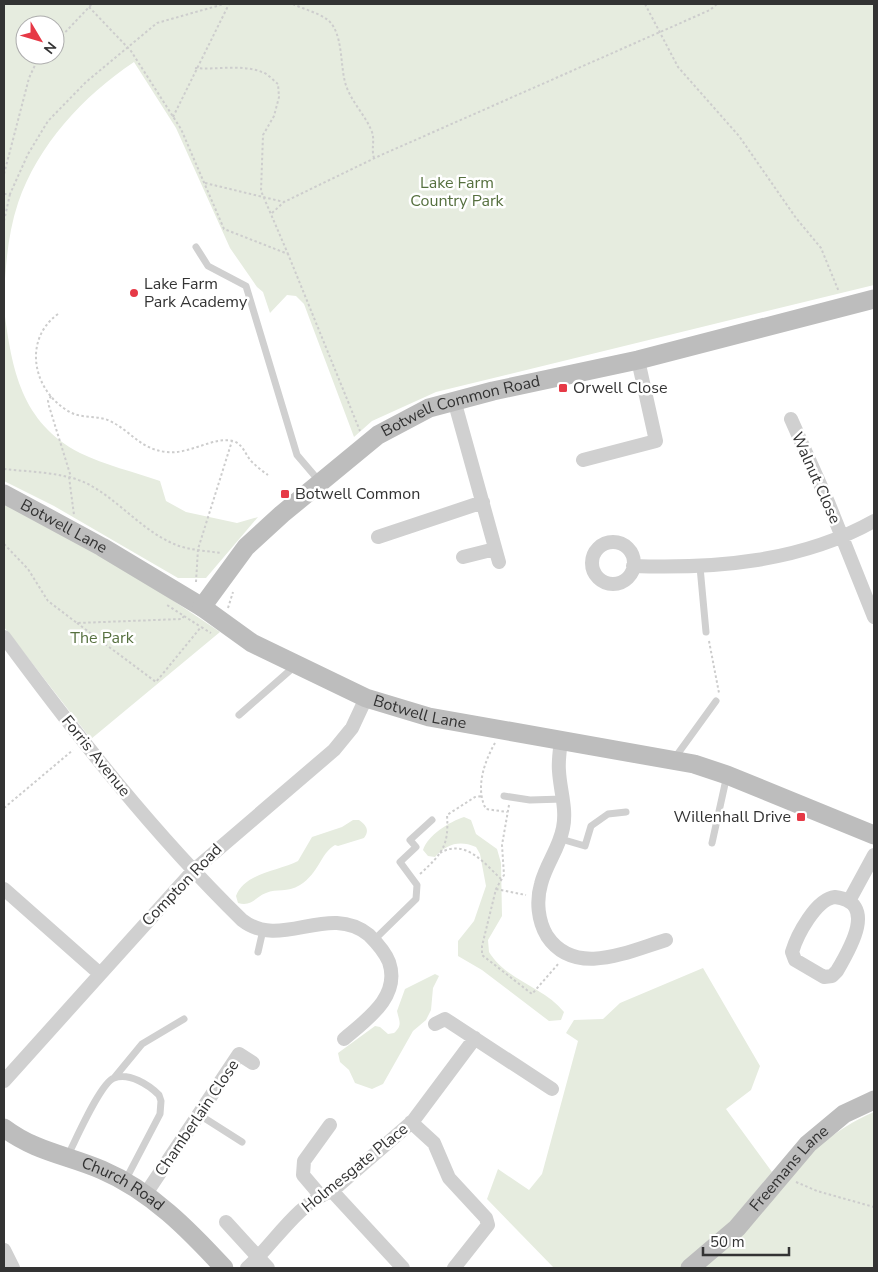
<svg xmlns="http://www.w3.org/2000/svg" width="878" height="1272" viewBox="0 0 878 1272" font-family="'Nunito Sans',sans-serif">
  <rect width="100%" height="100%" fill="#fff"/>
  <!-- green -->
  <path fill="#e6ecdf" fill-rule="evenodd" d="M4,4H874V285L436,392L372,421L354,437L304,304L296,296L287,295L270,313L263,292L257,287L230,248L176,128L134,62C83,96 38,145 18,203C8,233 6,263 4,294ZM25,25H55V55H25Z
    M4,309C12,370 21,422 80,453C105,465 134,472 160,481L166,501L186,512L237,523L258,517L206,578H178L54,506L4,481Z
    M4,502L138,577L220,632L91,739L4,627Z
    M464,817L471,820L476,834L497,849L501,863L502,916L488,940L489,952C507,981 544,987 564,1012L561,1020L549,1021L482,970L458,956V941L474,921L486,886L480,854L476,847C459,840 447,844 435,857L428,856L423,850C428,835 449,822 464,817Z
    M353,820H359C366,825 370,830 364,838L338,846L335,845C320,854 319,873 300,885C287,893 277,888 266,893C255,897 252,907 238,903L236,896C244,873 279,871 298,861L312,837L342,827Z
    M703,968L760,1066L751,1090L726,1109L772,1172L731,1221L681,1268H554L487,1199L498,1169L529,1190L542,1174L578,1041L566,1033L574,1020L603,1019L620,1003Z
    M435,974L439,976L433,988L431,1010L426,1020L413,1031L383,1084L372,1089L355,1083L349,1070L340,1062L338,1053L375,1026L380,1027L388,1034L394,1033C403,1025 399,1021 397,1011L405,989Z
    M874,1112V1268H698C748,1217 808,1139 874,1112Z"/>
  <g fill="none" stroke-linecap="round" stroke-linejoin="round">
    <!-- path -->
    <path stroke="#cdcdcd" stroke-width="2" stroke-dasharray="2.5 2.5" stroke-linecap="butt" d="M293,4C303,9 319,13 328,20C343,33 340,63 345,82C350,101 365,114 372,132C375,140 371,149 374,158
      M645,4L678,67L739,136L796,218L821,248L839,292
      M89,7L131,51L181,129L224,229L288,254L360,431
      M55,43L92,4
      M195,68C217,70 242,64 262,72C268,74 273,80 278,84L279,97L274,116L263,135L261,191L288,254
      M173,117L229,4
      M4,174L29,78L36,63L44,55
      M205,183L284,202L379,156L710,10L717,4
      M4,194H10L28,154L48,121L86,82L157,23L224,4
      M272,213L284,202
      M4,221L10,194
      M58,314C22,340 33,392 70,412C82,419 98,415 110,421C131,431 140,449 166,452C189,455 214,436 233,441C243,444 245,454 251,461C256,466 262,471 268,475
      M51,396L48,401L49,406L71,477
      M4,469C30,472 62,472 86,483C118,499 141,530 174,544C188,550 206,551 222,553
      M69,477L74,515
      M4,544L28,569L48,601L77,623L182,619L184,616L167,605
      M196,582L198,549L232,441
      M228,608L233,592
      M184,616L201,627
      M77,623L156,682L201,627L211,633
      M709,641L719,693
      M495,743C484,762 475,789 486,809L507,812
      M509,805L502,845L504,875L496,889L482,946V955L532,994L559,963
      M4,808L73,750
      M440,853C465,838 484,863 501,879
      M420,874C443,853 449,845 447,815L475,797L483,796
      M496,889L526,895
      M796,1182L817,1191L874,1207"/>
    <!-- lane -->
    <path stroke="#d0d0d0" stroke-width="7" d="M196,247L208,266L246,286L297,455L320,482
      M700,567L706,632
      M239,715L295,666
      M674,759L716,701
      M504,796L530,800L563,799
      M561,839L585,846L591,826L608,814L626,812
      M712,843L727,775
      M374,940L416,899L417,885L400,862L416,847L410,840L432,820
      M258,952L263,930
      M114,1078L142,1044L184,1019
      M198,1114L242,1142
      M67,1157C75,1142 100,1083 114,1078C129,1072 149,1085 159,1095L161,1101L160,1114L125,1181"/>
    <!-- street -->
    <path stroke="#d0d0d0" stroke-width="14" d="M454,400L499,562
      M791,419L828,502L874,617
      M583,460L656,441L638,360
      M378,537L483,502
      M592 563a21 21 0 1 1 42 0a21 21 0 1 1-42 0Z
      M463,557L495,549
      M633,566C715,569 801,562 874,521
      M4,637C77,736 154,834 242,920C281,951 328,902 369,935C377,943 385,952 389,962C401,997 366,1020 344,1039
      M561,740C560,750 558,761 559,771C560,790 567,809 563,828C559,849 546,864 541,884C536,901 538,921 547,936C575,978 629,951 666,940
      M4,889L99,973
      M835,897C878,902 850,949 837,971L832,976L824,977L795,960L792,952C797,935 816,899 835,897Z
      M849,901L874,855
      M435,1024L445,1019L552,1089
      M4,1081L194,870L334,750L352,728L366,698
      M411,1122L434,1143L449,1178L486,1218L488,1225L454,1268
      M332,1191L403,1268
      M145,1195L239,1054L253,1063
      M320,1195L303,1175L304,1161L330,1125
      M226,1222L268,1268
      M4,1250L13,1268
      M247,1268C273,1245 297,1203 332,1191L413,1121L475,1038"/>
    <!-- secondary -->
    <g stroke="#bdbdbd" stroke-width="19">
      <path id="s1" d="M4,494L102,547L202,607L252,643L366,698L429,717L694,764L727,775L874,835"/>
      <path id="s2" d="M202,607L246,547L282,514L378,435L429,408L493,391L638,360L874,299"/>
      <path id="s3" d="M4,1128C36,1152 67,1155 102,1170C151,1191 189,1230 224,1268"/>
      <path id="s4" d="M690,1268L737,1228L808,1144L844,1114L874,1100"/>
    </g>
  </g>
  <!-- markers -->
  <g fill="#e63946" stroke="#fff" stroke-width="2">
    <circle cx="134" cy="293" r="5"/>
    <rect x="558" y="383" width="10" height="10" rx="2.5"/>
    <rect x="280" y="489" width="10" height="10" rx="2.5"/>
    <rect x="796" y="812" width="10" height="10" rx="2.5"/>
  </g>
  <g text-anchor="middle" dominant-baseline="central" stroke-width="5" stroke-linejoin="round" paint-order="stroke">
    <!-- park labels -->
    <g font-size="16" fill="#56703f" stroke="#fff">
      <text x="457" y="183">Lake Farm<tspan x="457" dy="18">Country Park</tspan></text>
      <text x="102" y="638">The Park</text>
    </g>
    <!-- poi labels -->
    <g font-size="16" fill="#333" stroke="#fff" text-anchor="start">
      <text x="144" y="284">Lake Farm<tspan x="144" dy="18">Park Academy</tspan></text>
      <text x="573" y="388">Orwell Close</text>
      <text x="295" y="494">Botwell Common</text>
      <text x="791" y="817" text-anchor="end">Willenhall Drive</text>
    </g>
    <!-- street labels -->
    <g font-size="16" fill="#333" stroke="#fff">
      <text stroke="none"><textPath href="#s2" startOffset="336">Botwell Common Road</textPath></text>
      <text transform="translate(816 478) rotate(66)">Walnut Close</text>
      <text stroke="none"><textPath href="#s1" startOffset="68">Botwell Lane</textPath></text>
      <text stroke="none"><textPath href="#s1" startOffset="472">Botwell Lane</textPath></text>
      <text transform="translate(96 756) rotate(51)">Forris Avenue</text>
      <text transform="translate(182 885) rotate(-46)">Compton Road</text>
      <text transform="translate(197 1118) rotate(-56)">Chamberlain Close</text>
      <text transform="translate(355 1168) rotate(-39)">Holmesgate Place</text>
      <text stroke="none"><textPath href="#s4" startOffset="141">Freemans Lane</textPath></text>
      <text stroke="none"><textPath href="#s3" startOffset="132">Church Road</textPath></text>
    </g>
  </g>
  <!-- border -->
  <rect width="878" height="1272" fill="none" stroke="#333333" stroke-width="10"/>
  <!-- north arrow -->
  <g transform="translate(40 40) rotate(128)"><circle r="24" fill="#ffffff" stroke="#adadad"/>
  <path d="M0-4L9 19L0 12L-9 19Z" fill="#e63946"/>
  <text y="-8" font-size="14" font-weight="bold" text-anchor="middle" fill="#333333">N</text>
  </g>
  <!-- scale -->
  <path d="M703 1247v8h86v-8" fill="none" stroke="#333333" stroke-width="2.5"/>
  <text x="710" y="1247" font-size="15" fill="#333333" stroke="#ffffff" stroke-width="4" paint-order="stroke">50 m</text>
</svg>
